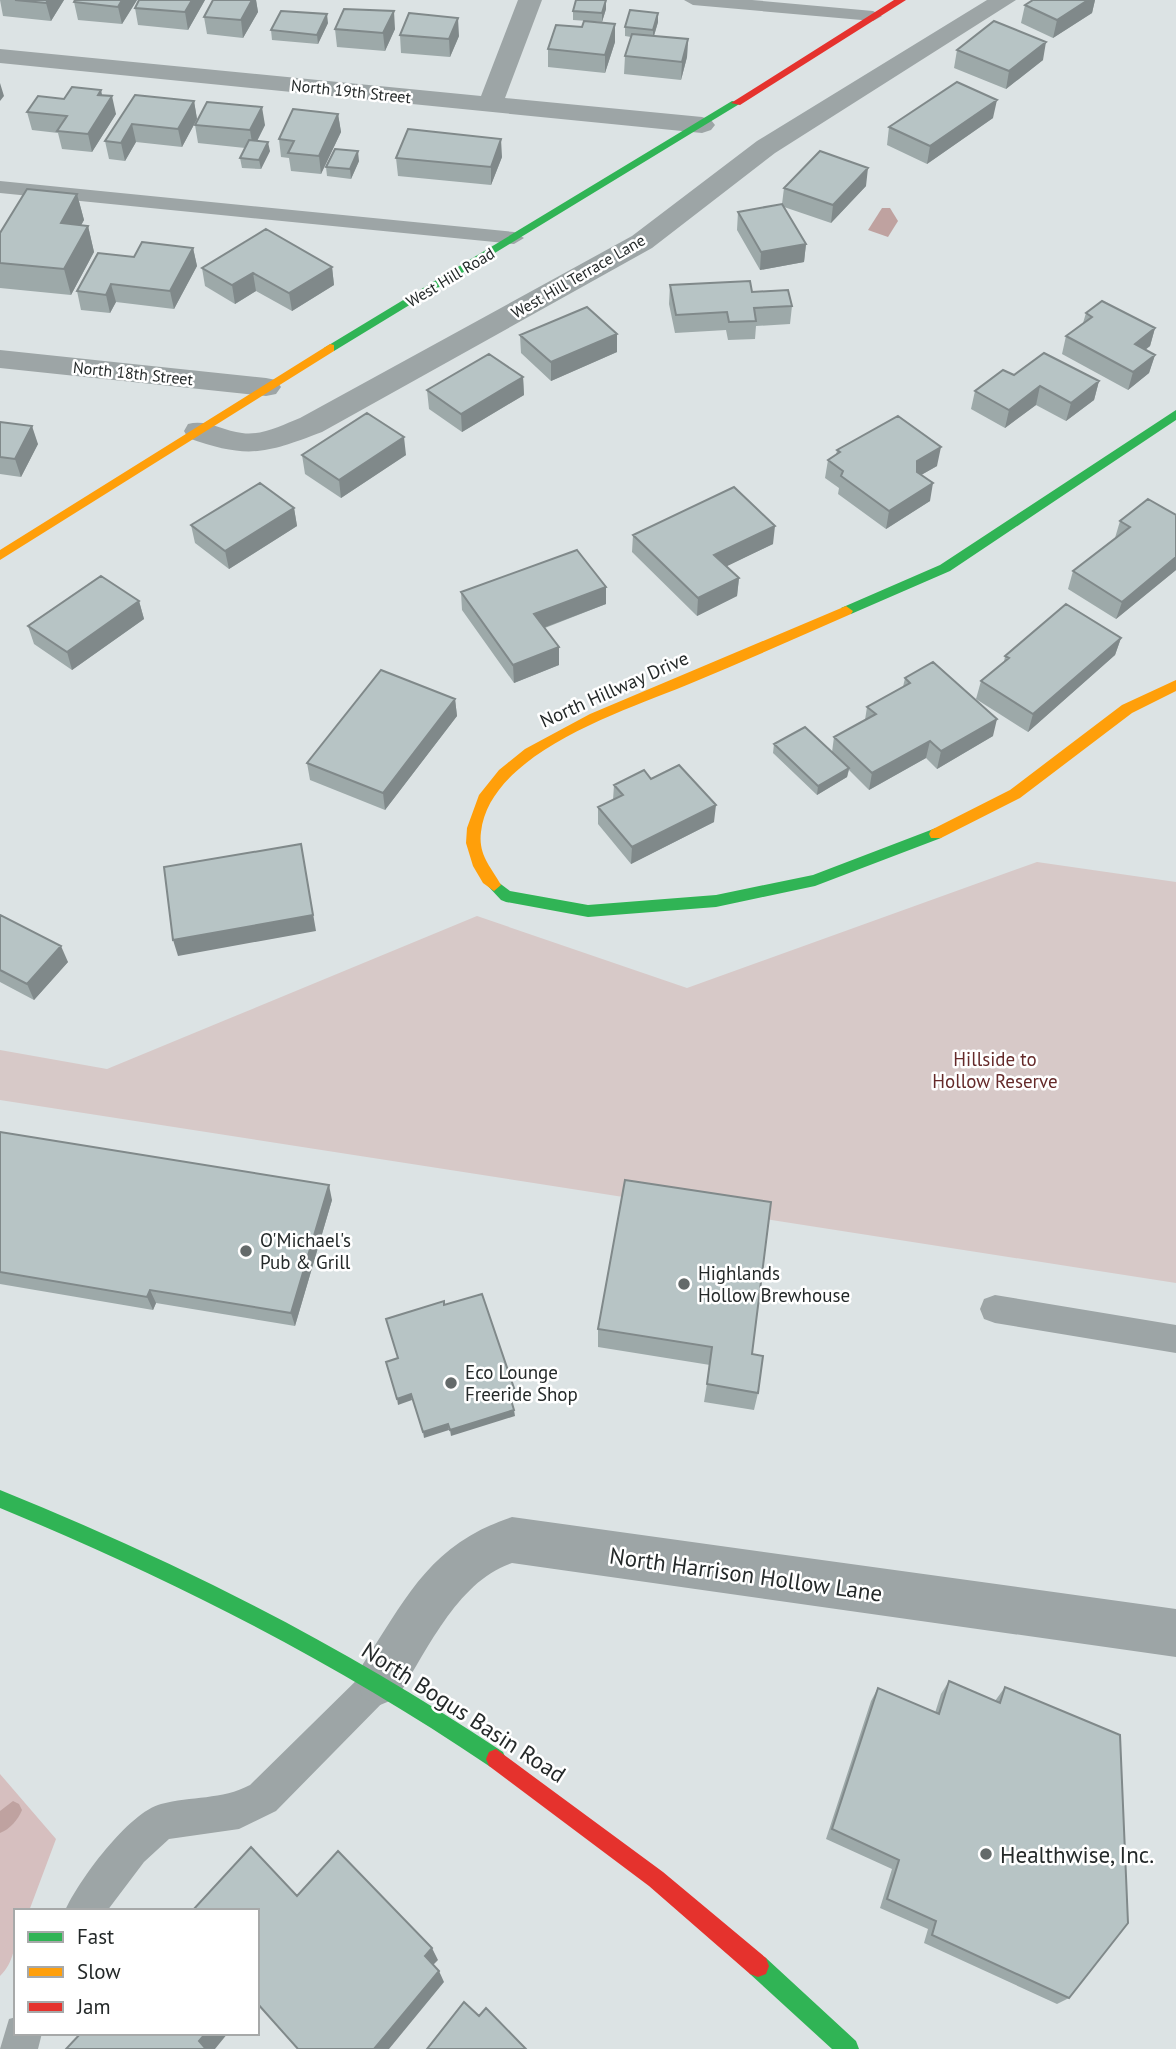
<svg xmlns="http://www.w3.org/2000/svg" width="1176" height="2049" viewBox="0 0 1176 2049" font-family="'PT Sans',sans-serif">
  <rect width="100%" height="100%" fill="#dce3e4"/>
  <!-- green -->
  <path fill="#d7c9c8" d="M1037,862L1176,882V1283L0,1100V1050L107,1069L477,916L687,988Z"/>
  <!-- forest -->
  <path fill="#d6bfbf" d="M0,1774L56,1839L29,1911H16C16,1933 18,1959 0,1976Z"/>
  <!-- water -->
  <path fill="#bfa2a0" d="M882,208H890L898,221L888,237L868,230Z"/>
  <g fill="none" stroke-linecap="round" stroke-linejoin="round">
    <!-- stream -->
    <path fill="#bfa2a0" fill-rule="evenodd" d="M13,1801L19,1804L22,1810C18,1820 10,1829 0,1833V1811Z"/>
    <!-- lane -->
    <path fill="#9da5a6" fill-rule="evenodd" d="M684,0H752L873,11L882,16L873,21L693,5Z
      M0,181L514,232L524,238L514,244L0,193Z
      M995,1295L1176,1325V1353L995,1323L984,1319L980,1309L984,1299Z
      M380,1664L392,1669L397,1681L392,1693L276,1811L239,1829L169,1839L144,1862L107,1911H65C78,1881 129,1812 161,1804C191,1796 222,1800 250,1785L368,1669Z
      M16,2017V2033H42L38,2049H0L9,2019Z"/>
    <!-- street -->
    <path fill="#9da5a6" fill-rule="evenodd" d="M518,0H542L505,98L702,117L711,120L715,125L711,130L702,133L0,63V49L481,96Z
      M987,0H1016L775,153L652,248L322,432C264,454 248,459 188,438L184,431L188,424C207,419 223,431 242,433C262,436 282,425 300,418L632,236L757,141Z
      M0,350L266,378L276,380L281,387L276,394L266,396L0,368Z
      M512,1517L1176,1609V1657L512,1563C457,1581 426,1653 397,1698L380,1705L363,1698L356,1681L363,1664C407,1597 430,1544 512,1517Z"/>
    <!-- fast -->
    <path fill="#30b455" fill-rule="evenodd" d="M732,101L741,103L334,351H326L324,348Z
      M1176,410V420L950,571L851,614H841V608L940,565Z
      M936,828L943,834L941,838L815,886L716,907L588,917L506,902L501,900L487,885L494,879L510,891L588,905L716,895L813,875Z
      M0,1490C178,1562 343,1645 503,1752L506,1759L503,1766L496,1769L489,1766C335,1662 172,1579 0,1508Z
      M758,1955L766,1958L856,2041L859,2049H832L750,1974L747,1966L750,1958Z"/>
    <!-- slow -->
    <path fill="#ff9f0a" fill-rule="evenodd" d="M330,344L334,345V351L0,560V550Z
      M846,606L853,611L851,614C799,637 747,660 694,682C630,709 490,751 481,832C478,855 491,867 501,885L494,891L483,883L473,866L466,843L467,828L479,795L499,770L525,749L590,714Z
      M1176,680V691L1132,713L1020,798L941,838H931L929,834L931,830L1010,790L1122,705Z"/>
    <!-- jam -->
    <path fill="#e5322d" fill-rule="evenodd" d="M894,0H906L740,105L731,103Z
      M496,1749L663,1872L766,1958L769,1966L766,1974L758,1977L750,1974L649,1886L489,1766L486,1759L489,1752Z"/>
  </g>
  <!-- wall -->
  <path fill="#9da9a9" d="M0,0H64L51,21L3,16Z
    M137,0L122,24L78,20L74,2Z
    M139,0H205L188,30L138,25L135,8Z
    M213,0H256L258,12L243,38L207,34L204,17Z
    M606,0V9L602,22L573,20V11Z
    M1033,0H1095L1092,13L1053,38L1021,23L1025,5Z
    M658,22L654,36L688,39L687,57L681,80L624,74L625,56L631,37L625,36V27Z
    M328,23L318,44L272,40L271,30Z
    M335,29H395L385,51L337,47Z
    M400,35L459,36L450,57L401,53Z
    M615,42L605,73L548,67V49Z
    M957,50L1043,60L1006,89L954,68Z
    M102,95L116,114L92,152L62,149L58,133L32,130L27,112L64,99Z
    M135,95L194,101L197,119L182,147L136,142L125,161L109,159L105,141Z
    M338,114L341,132L321,174L291,171L289,158L281,157L279,139Z
    M993,118L927,164L887,145L889,127Z
    M195,125H265L257,141L270,151L261,169L242,168L240,158L245,148L198,143Z
    M502,157L491,185L398,176L396,158Z
    M359,161L351,179L327,176L326,167Z
    M866,186L831,223L784,207L806,244L804,262L760,270L737,230L738,212L782,204L784,188Z
    M77,194L84,220L81,225L88,226L94,252L71,295L0,288V233Z
    M193,248L197,266L174,309L116,302L110,313L81,310L77,291L134,257Z
    M332,267L334,285L292,311L256,291L235,304L205,286L202,268Z
    M670,285L752,292L792,306L790,324L756,326L755,339L728,340L726,330L675,333L669,304Z
    M1086,313L1155,328L1150,346L1145,350L1155,355L1149,373L1128,390L1062,354L1066,336L1083,323Z
    M617,334V352L551,381L521,353L520,335Z
    M1014,375L1099,381L1094,400L1066,421L1036,405L1005,428L971,409L975,391Z
    M523,377L524,395L462,432L429,409L427,390Z
    M0,422L38,444L21,477L0,474Z
    M837,450L937,466L921,475L930,501L886,529L838,494L839,488L825,478L828,460L836,455Z
    M302,455H406L341,498L305,474Z
    M294,508L297,526L229,569L195,543L191,525Z
    M1176,515V570L1116,619L1068,589L1073,571L1115,538L1120,521Z
    M633,535L773,544L726,566L739,578L737,596L697,616L632,552Z
    M461,592L606,604L545,628L559,665L514,683L462,610Z
    M139,601L144,619L72,670L34,644L28,626Z
    M1121,638L1115,655L1028,732L976,699L981,681L1004,662L1005,656Z
    M905,678L993,736L937,769L926,758L869,790L849,770L847,777L817,795L773,753L774,744L832,752L834,737L865,720L867,707L903,687Z
    M455,699L457,716L385,810L310,780L307,763Z
    M651,779L714,822L631,864L598,824V807L613,800L614,785Z
    M0,915L68,962L34,1000L0,982Z
    M0,1132L332,1200L295,1326L156,1303L153,1310L0,1284Z
    M625,1180L758,1393L754,1410L704,1402L710,1365L598,1347V1329Z
    M949,1681L995,1701L1005,1687L1069,1998L1057,2004L924,1943L928,1929L880,1908L892,1869L826,1839L871,1701L878,1688L935,1713L941,1694Z"/>
  <!-- shaded-wall -->
  <path fill="#80898a" d="M48,0H64L51,21L46,3Z
    M122,0H137L122,24L118,7Z
    M192,0H205L188,30L185,12Z
    M252,0H256L258,12L243,38L241,20Z
    M606,0V9L602,22V13Z
    M1088,0H1095L1092,13L1053,38L1057,20Z
    M394,11L395,29L385,51L383,33Z
    M658,13V22L653,39V30Z
    M327,14L328,23L318,44L317,35Z
    M458,18L459,36L450,57L449,39Z
    M615,24V42L605,73V55Z
    M688,39L687,57L681,80L682,62Z
    M1046,42L1043,60L1006,89L1009,71Z
    M0,83L4,96L0,101Z
    M101,90L105,108L112,96L116,114L92,152L88,134L98,95Z
    M997,100L993,118L927,164L930,146Z
    M194,101L197,119L182,147L178,129Z
    M262,107L265,125L253,149L250,130Z
    M338,114L341,132L321,174L319,156Z
    M132,124L136,142L125,161L121,143Z
    M501,139L502,157L491,185V167Z
    M268,142L270,151L261,169L259,160Z
    M358,151L359,161L351,179L350,169Z
    M868,168L866,186L831,223L833,205Z
    M77,194L84,220L68,249L61,223Z
    M88,226L94,252L71,295L64,269Z
    M806,244L804,262L760,270L761,252Z
    M193,248L197,266L174,309L170,291Z
    M332,267L334,285L292,311L289,293Z
    M253,273L256,291L235,304L232,285Z
    M111,284L116,302L110,313L106,295Z
    M1155,328L1150,346L1129,362L1135,344Z
    M617,334V352L551,381V362Z
    M1155,355L1149,373L1128,390L1133,372Z
    M523,377L524,395L462,432L461,414Z
    M1099,381L1094,400L1066,421L1071,403Z
    M1040,386L1036,405L1005,428L1009,410Z
    M32,426L38,444L21,477L15,459Z
    M404,437L406,455L341,498L339,480Z
    M941,447L937,466L914,479L917,461Z
    M933,483L930,501L886,529L889,511Z
    M294,508L297,526L229,569L225,551Z
    M775,526L773,544L713,573L714,555Z
    M1176,557V570L1116,619L1122,602Z
    M739,578L737,596L697,616L698,598Z
    M606,587V604L535,631L534,614Z
    M139,601L144,619L72,670L67,652Z
    M1121,638L1115,655L1028,732L1033,714Z
    M559,647V665L514,683L513,665Z
    M455,699L457,716L385,810L383,793Z
    M997,719L993,736L937,769L941,751Z
    M930,741L926,758L869,790L872,773Z
    M849,768L847,777L817,795L818,786Z
    M716,805L714,822L631,864L632,847Z
    M304,861L316,931L178,956L173,940Z
    M61,946L68,962L34,1000L27,984Z
    M329,1185L332,1200L295,1326L291,1313Z
    M150,1290L156,1303L153,1310L147,1297Z
    M515,1391V1398L509,1399V1393Z
    M411,1394L412,1400L398,1405L397,1399Z
    M514,1410L515,1416L451,1436L450,1430Z
    M448,1424L449,1430L424,1438L423,1432Z
    M432,1948L438,1960L431,1967L425,1956Z
    M439,1971L444,1982L389,2049H374Z
    M206,2033H228L215,2049H206L199,2041Z"/>
  <!-- building -->
  <path fill="#b7c4c5" stroke="#80898a" stroke-width="2" d="M15,0H48L46,3Z
    M75,0H122L118,7L74,2Z
    M139,0H192L185,12L135,8Z
    M213,0H252L241,20L204,17Z
    M576,0H606L602,13L573,11Z
    M1033,0H1088L1057,20L1025,5Z
    M344,9L394,11L383,33L335,29Z
    M630,10L658,13L653,30L625,27Z
    M281,11L327,14L317,35L271,30Z
    M409,13L458,18L449,39L400,35Z
    M584,21L615,24L605,55L548,49L556,25L582,27Z
    M994,21L1046,42L1009,71L957,50Z
    M632,34L688,39L682,62L625,56Z
    M957,82L997,100L930,146L889,127Z
    M72,87L101,90L98,95L112,96L88,134L57,131L67,116L27,112L38,96L64,99Z
    M135,95L194,101L178,129L132,124L121,143L105,141Z
    M207,102L262,107L250,130L195,125Z
    M293,109L338,114L319,156L288,153L294,141L279,139Z
    M408,129L501,139L491,167L396,158Z
    M249,140L268,142L259,160L240,158Z
    M335,149L358,151L350,169L326,167Z
    M820,151L868,168L833,205L784,188Z
    M27,189L77,194L61,223L88,226L64,269L0,263V233Z
    M782,204L806,244L761,252L738,212Z
    M266,229L332,267L289,293L253,273L232,285L202,268Z
    M142,242L193,248L170,291L111,284L106,295L77,291L98,253L134,257Z
    M750,281L752,292L788,290L792,306L754,308L756,321L729,322L727,312L676,315L670,285Z
    M1102,301L1155,328L1135,344L1155,355L1133,372L1066,336L1092,317L1086,313Z
    M587,307L617,334L551,362L520,335Z
    M1044,353L1099,381L1071,403L1040,386L1009,410L975,391L1003,370L1014,375Z
    M489,354L523,377L461,414L427,390Z
    M367,413L404,437L339,480L302,455Z
    M898,416L941,447L917,461V472L933,483L889,511L841,476L843,471L828,460L840,452L837,450Z
    M0,422L32,426L15,459L0,457Z
    M260,483L294,508L225,551L191,525Z
    M734,487L775,526L714,555L739,578L698,598L633,535Z
    M1148,499L1176,515V557L1122,602L1073,571L1130,527L1120,521Z
    M577,550L606,587L534,614L559,647L513,665L461,592Z
    M101,576L139,601L67,652L28,626Z
    M1066,604L1121,638L1033,714L981,681L1009,658L1005,656Z
    M933,662L997,719L941,751L930,741L872,773L834,737L876,714L867,707L910,683L905,678Z
    M381,670L455,699L383,793L307,763Z
    M805,727L849,768L818,786L774,744Z
    M679,765L716,805L632,847L598,807L623,795L614,785L644,770L651,779Z
    M301,844L313,915L173,940L164,867Z
    M0,915L61,946L27,984L0,970Z
    M0,1132L329,1185L291,1313L150,1290L147,1297L0,1272Z
    M625,1180L771,1202L752,1354L763,1356L758,1393L707,1384L712,1347L598,1329Z
    M482,1294L515,1391L509,1393L514,1410L450,1430L448,1424L423,1432L411,1394L397,1399L386,1362L398,1358L386,1319L444,1301V1305Z
    M949,1681L1000,1703L1005,1687L1120,1735L1128,1923L1069,1998L932,1935L936,1921L887,1899L899,1860L832,1829L878,1688L939,1714Z
    M251,1847L297,1896L338,1851L432,1948L425,1956L439,1971L374,2049H298L257,2003V1911H192Z
    M464,2002L479,2016L486,2008L526,2049H427Z
    M81,2033H206L199,2041L206,2049H66Z"/>
  <!-- markers -->
  <g fill="#646a6a" stroke="#fff" stroke-width="2.5">
    <circle cx="246" cy="1251" r="7"/>
    <circle cx="684" cy="1284" r="7"/>
    <circle cx="451" cy="1383" r="7"/>
    <circle cx="986" cy="1854" r="7"/>
  </g>
  <g text-anchor="middle" dominant-baseline="central" stroke-width="5" stroke-linejoin="round" paint-order="stroke">
    <!-- far-street labels -->
    <g font-size="16" fill="#242929" stroke="#fff">
      <text transform="translate(351 91) rotate(6)">North 19th Street</text>
      <text transform="translate(578 276) rotate(-30)">West Hill Terrace Lane</text>
      <text transform="translate(450 277) rotate(-31)">West Hill Road</text>
      <text transform="translate(133 373) rotate(6)">North 18th Street</text>
    </g>
    <!-- street labels -->
    <g font-size="19" fill="#242929" stroke="#fff">
      <text transform="translate(614 689) rotate(-24)">North Hillway Drive</text>
    </g>
    <!-- park labels -->
    <g font-size="19" fill="#652a2a" stroke="#fff">
      <text x="995" y="1059">Hillside to<tspan x="995" dy="22">Hollow Reserve</tspan></text>
    </g>
    <!-- poi labels -->
    <g font-size="19" fill="#242929" stroke="#fff" text-anchor="start">
      <text x="260" y="1240">O'Michael's<tspan x="260" dy="22">Pub &amp; Grill</tspan></text>
      <text x="698" y="1273">Highlands<tspan x="698" dy="22">Hollow Brewhouse</tspan></text>
      <text x="465" y="1372">Eco Lounge<tspan x="465" dy="22">Freeride Shop</tspan></text>
    </g>
    <!-- near-street labels -->
    <g font-size="23" fill="#242929" stroke="#fff">
      <text transform="translate(746 1574) rotate(8)">North Harrison Hollow Lane</text>
      <text transform="translate(464 1712) rotate(33)">North Bogus Basin Road</text>
    </g>
    <!-- near-poi labels -->
    <g font-size="23" fill="#242929" stroke="#fff" text-anchor="start">
      <text x="1000" y="1854">Healthwise, Inc.</text>
    </g>
  </g>
  <!-- legend -->
  <rect x="14" y="1909" width="245" height="126" fill="#ffffff" stroke="#a7a9a9" stroke-width="2"/>
  <rect x="28" y="1932" width="35" height="10" fill="#30b455" stroke="#a7a9a9" stroke-width="2"/>
  <text x="77" y="1944" font-size="21" fill="#242929">Fast</text>
  <rect x="28" y="1967" width="35" height="10" fill="#ff9f0a" stroke="#a7a9a9" stroke-width="2"/>
  <text x="77" y="1979" font-size="21" fill="#242929">Slow</text>
  <rect x="28" y="2002" width="35" height="10" fill="#e5322d" stroke="#a7a9a9" stroke-width="2"/>
  <text x="77" y="2014" font-size="21" fill="#242929">Jam</text>
</svg>
